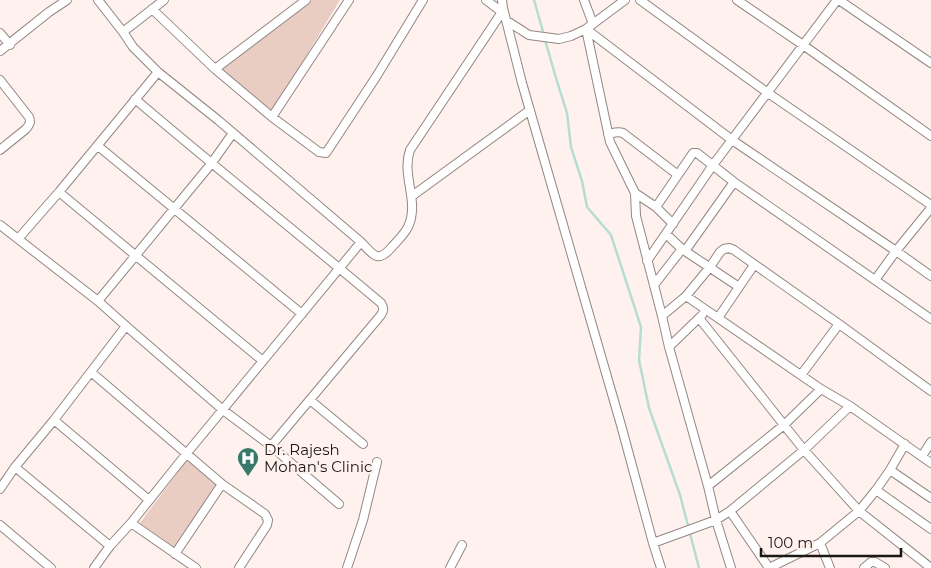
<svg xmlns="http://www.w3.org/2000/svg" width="931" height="568" viewBox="0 0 931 568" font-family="Montserrat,sans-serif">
  <rect width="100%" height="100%" fill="#fff2ee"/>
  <!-- green -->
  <path fill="#e9ccc2" d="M312,0H340L272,112L221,69Z
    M187,460L218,485L177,549L140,523Z"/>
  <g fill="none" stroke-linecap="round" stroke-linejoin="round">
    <!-- stream -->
    <path stroke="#b7ddd3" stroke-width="2.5" d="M534,0L544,35
      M545,40L556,78L567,113L571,147L582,181L587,207L611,235L641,327L639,360L649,408L680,495L699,568"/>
    <!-- minor casing -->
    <g stroke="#928783" stroke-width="10">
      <path id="minor" d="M98,0L123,32L164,0
        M486,0L502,12
        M584,0L593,24
        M640,0L768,93L931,205
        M737,0L803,45L931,136
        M839,0L931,63
        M503,8L522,83L621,425L653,543L661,568
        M152,9L215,69L306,0
        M507,21L529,35L559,39L571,36L586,29L625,0
        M586,29L610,142L635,193L636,216L662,316L669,347L708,486L716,520L731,568
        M586,29L732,140L896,251L931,276
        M123,32L133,47L158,72L218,120L361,242C373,254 377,264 391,248C397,241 404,235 408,227C420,201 401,176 410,150L502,12L503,8L502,0
        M0,33L10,45
        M0,51L49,12L67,0
        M215,69L272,117L319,152L326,153L328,150L376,77L423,0
        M0,80L29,117C31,122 30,124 26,129L0,150
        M135,99C216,168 299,234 381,303C384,308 384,310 381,315L271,446
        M272,117L349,0
        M608,134C613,133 618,131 623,133L678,175
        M98,146L302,314
        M59,192L263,361
        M635,193L656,207L673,224
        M412,196L530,110
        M656,207L693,153H697L734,182
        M0,225L98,301
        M666,234L682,249
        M18,239L59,192L158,72
        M685,251L739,287
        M647,261L713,165L837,0
        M875,280L896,251L931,208
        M654,285L682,249L685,251L734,182L931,319
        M686,296L821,389L850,406L931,463
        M662,316L686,296L710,267L720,252L724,249L729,248L734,250L839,324L931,391
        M699,318L804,450L859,511L820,543L769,568
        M718,318L754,265
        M126,326L223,410L271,446L339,504
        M669,347L702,315
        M91,372L222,484L265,514L268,520L267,525L239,568
        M801,375L839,324
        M310,400L363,444
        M54,420L149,500
        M922,456L931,442
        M15,467L110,546
        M890,470L931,498
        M708,486L784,425L821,389
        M0,489L15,467L54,420L126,326L98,301L211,164L233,133
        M876,490L890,470L905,444
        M730,511L769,568
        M131,523L196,568
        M0,525L51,568
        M931,529L876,490L859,511L931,568
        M653,543L716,520L730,511L804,450L850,406
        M820,543L830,568
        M175,554L222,484
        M94,568L110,546L131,523L187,453L361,242
        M347,568L363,520L377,462
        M450,568L462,545
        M864,568L871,562H875L885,568"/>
    </g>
    <!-- minor -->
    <use href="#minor" stroke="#fff" stroke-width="8"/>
  </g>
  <!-- icons -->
  <defs>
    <g id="hospital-pin" transform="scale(1.125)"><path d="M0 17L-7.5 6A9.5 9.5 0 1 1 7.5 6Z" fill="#377a6c" stroke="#fff2ee"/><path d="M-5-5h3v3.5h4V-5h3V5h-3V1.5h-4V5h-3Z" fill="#fff"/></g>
  </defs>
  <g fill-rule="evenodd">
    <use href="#hospital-pin" x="248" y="458"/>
  </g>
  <g text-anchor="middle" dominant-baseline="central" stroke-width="4.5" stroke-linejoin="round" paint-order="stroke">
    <!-- poi labels -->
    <g font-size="15" fill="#1b1715" stroke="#fff2ee" text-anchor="start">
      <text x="264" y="449">Dr. Rajesh<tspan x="264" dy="17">Mohan's Clinic</tspan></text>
    </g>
  </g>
  <!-- scale -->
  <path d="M761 548v8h140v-8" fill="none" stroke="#1b1715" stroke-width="2.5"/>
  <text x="768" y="548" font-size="15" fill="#1b1715" stroke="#fff2ee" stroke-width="4" paint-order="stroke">100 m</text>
</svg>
